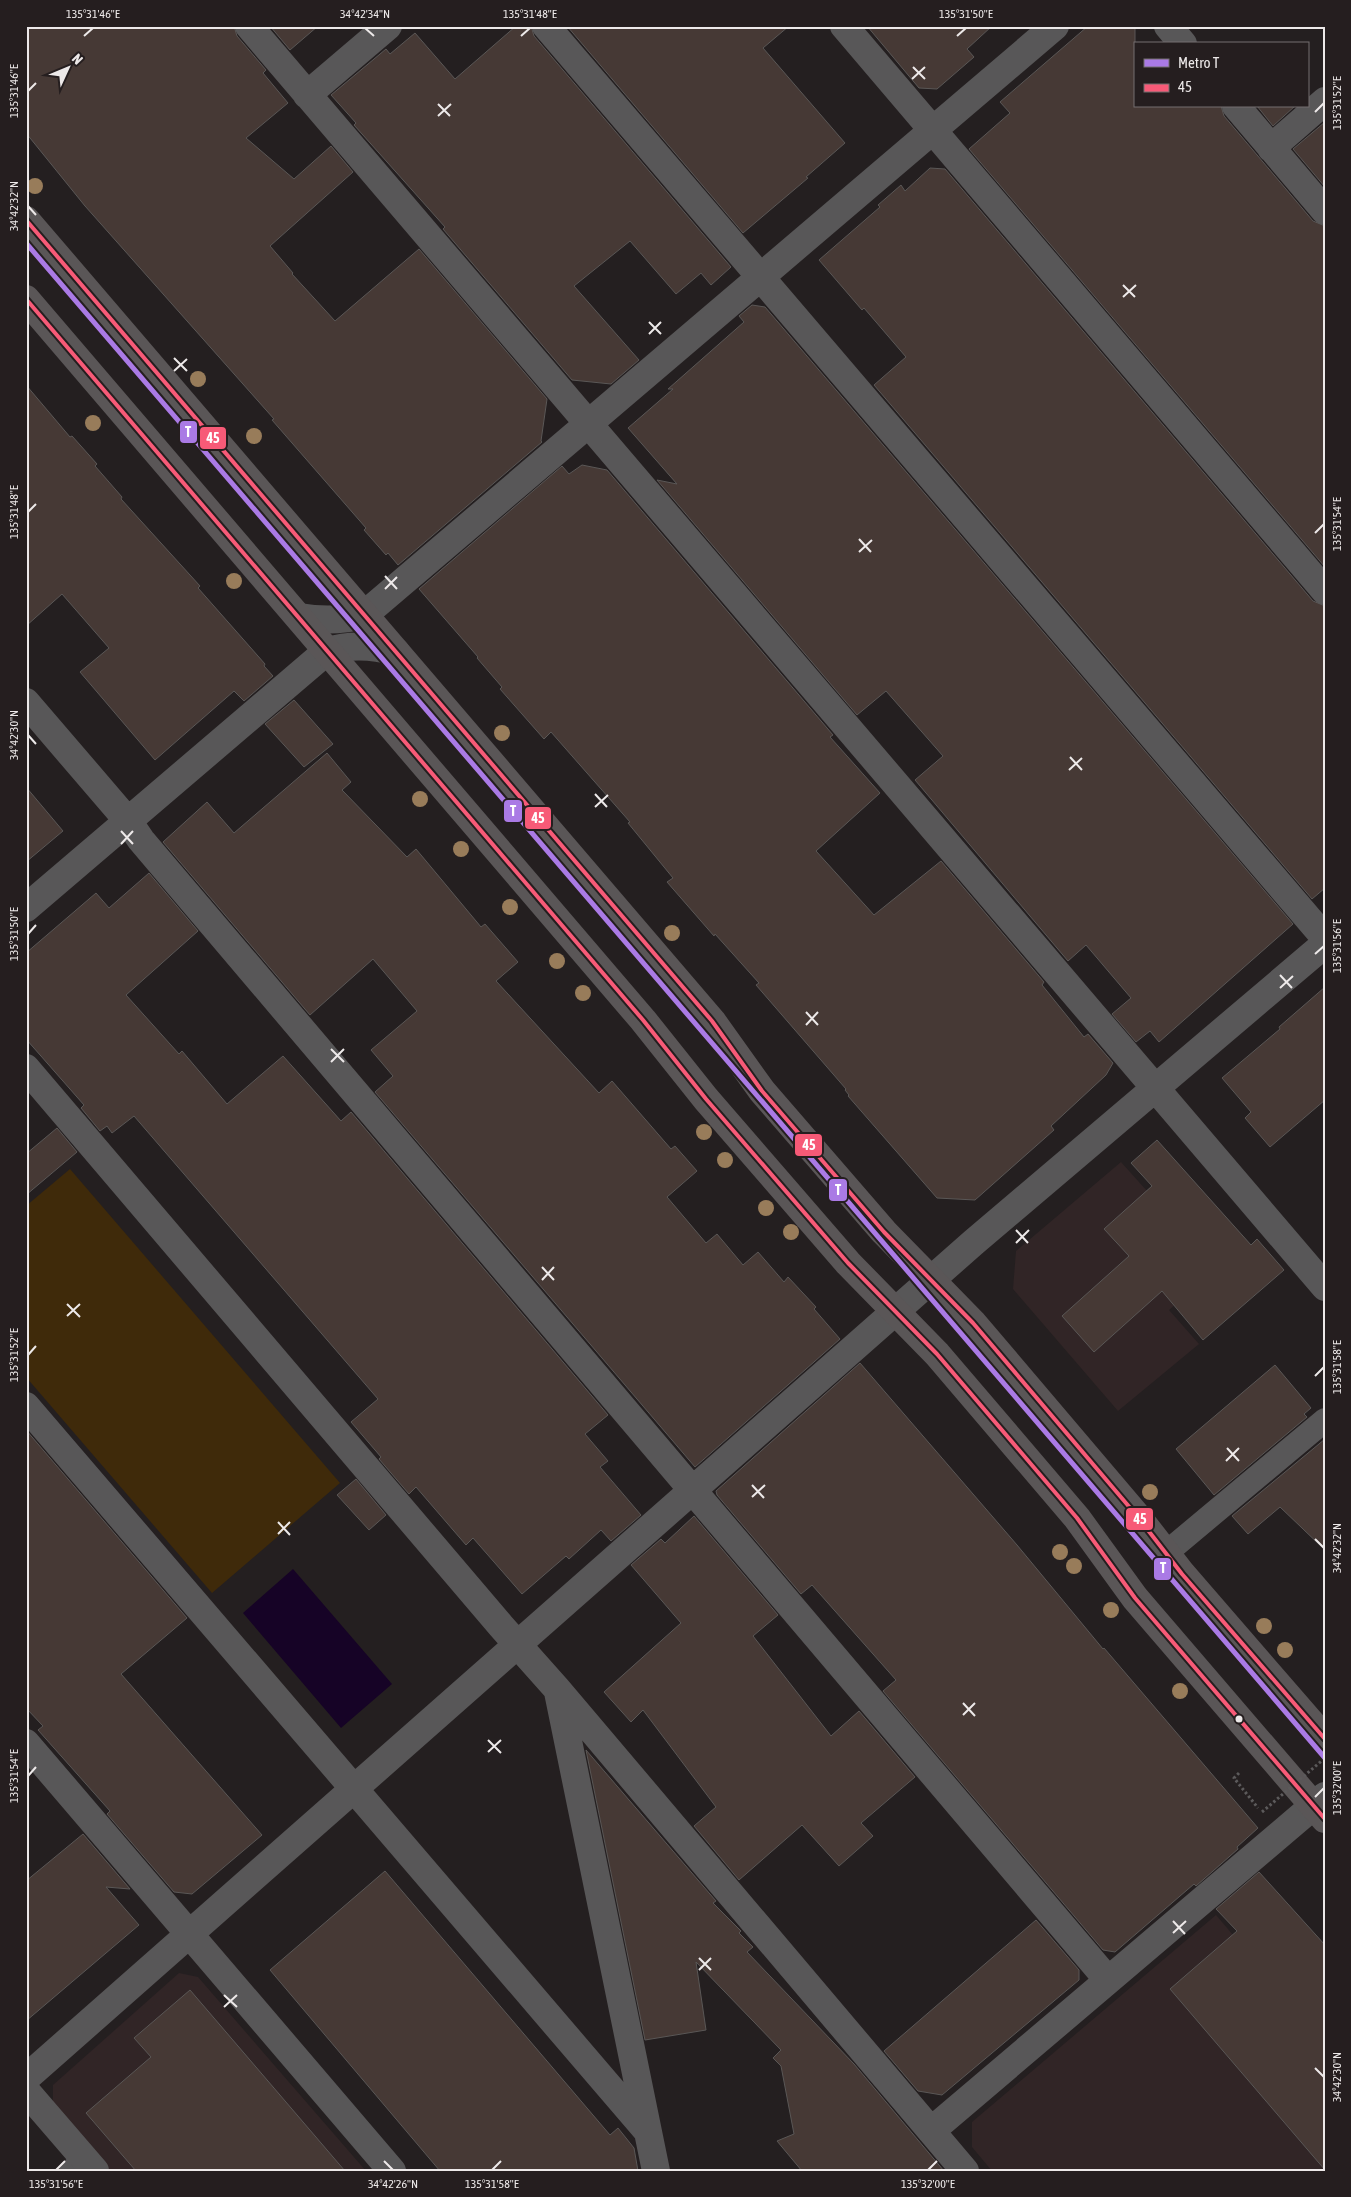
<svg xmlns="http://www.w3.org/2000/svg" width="1351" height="2197" viewBox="0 0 1351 2197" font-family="'Asap Condensed',sans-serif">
  <rect width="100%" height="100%" fill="#241f20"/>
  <!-- built -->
  <path fill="#312526" d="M1121,1162L1217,1269L1169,1310L1199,1344L1118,1411L1013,1289L1016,1251Z
    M1216,1915L1325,2043V2171H992L972,2147V2122Z
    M179,1973L198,1977L366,2171H108L53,2106V2085Z"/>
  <!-- green -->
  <path fill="#3f2a0a" d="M70,1169L340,1483L212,1593L26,1377V1206Z"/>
  <!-- water -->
  <path fill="#160326" d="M293,1569L392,1684L341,1728L243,1613Z"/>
  <!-- building -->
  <path fill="#463935" stroke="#5a5756" d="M26,26H234L237,36L266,70L263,73L288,103L246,138L294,179L331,146L353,172L270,246L293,273L292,274L335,321L419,249L547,399L541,441L542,442L398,565L388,553L386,555L364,530L366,528L272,420L274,419L85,206L26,133Z
    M270,26H318L290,50Z
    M516,26H531L534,36L731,267L711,285L701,273L676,294L630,241L574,286L639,360L611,384L572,380L443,229L445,227L354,125L356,123L331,95L386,49L390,54L415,33L455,79Z
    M567,26H789L763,48L845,143L806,177L808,178L743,233Z
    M867,26H992L967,49L974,57L937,89L919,88Z
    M1088,26H1135V106H1221L1224,116L1313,221L1325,226V567L969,149L1010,113L1000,102Z
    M1257,106H1295L1273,126Z
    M1325,122V187L1293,149Z
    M930,168L945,169L1313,601L1325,606V888L1312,899L874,385L906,357L864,308L862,310L819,260L880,207L878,205L901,185L905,191Z
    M752,305L765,307L1293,924L1159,1042L1150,1031L1136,1042L1112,1014L1131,998L1086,945L1068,961L915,780L943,756L886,691L857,715L657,480L677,484L628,428L673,389H668L744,322L739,316Z
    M26,385L70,437L72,436L97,464L95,466L122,497L121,499L200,586L198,588L265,664L264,666L273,676L244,701L234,691L155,760L80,672L109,648L62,594L26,626Z
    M582,465L607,470L833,735L830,737L880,793L816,851L874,915L941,861L1044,982L1042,985L1084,1037L1088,1034L1113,1063L1106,1075L1051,1126L1054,1130L975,1200L937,1198L848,1096L849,1095L845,1090L846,1089L756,985L759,983L715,934L714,936L667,882L673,878L628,823L630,822L551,732L544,739L500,689L502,687L477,658L478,657L419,589L562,466L569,474Z
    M294,700L333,744L304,767L265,724Z
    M327,753L351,782L342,790L407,857L416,849L481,927L485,924L518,962L496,981L599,1093L612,1081L671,1149L675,1146L697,1171L667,1197L706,1243L717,1234L743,1265L758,1252L784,1282L788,1277L816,1307L814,1309L840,1339L695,1467L375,1092L393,1076L371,1050L417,1011L373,959L310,1015L163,842L207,802L234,833Z
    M26,787L63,831L26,862Z
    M149,873L198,931L126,995L179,1054L182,1051L227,1104L283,1056L341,1121L351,1112L608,1415L585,1434L608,1461L600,1467L641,1515L611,1541L601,1530L569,1559L566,1556L522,1594L473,1538L466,1545L416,1487L409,1494L379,1459L381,1457L351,1422L378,1399L134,1116L112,1133L107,1126L100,1131L81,1108L84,1105L26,1039V953L96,893L109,908Z
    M1325,987V1100L1270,1147L1245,1118L1251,1112L1222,1078L1280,1029L1279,1027Z
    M57,1128L77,1152L26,1195V1154Z
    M1157,1140L1251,1245L1257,1239L1284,1270L1203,1340L1162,1291L1094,1352L1062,1316L1129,1256L1104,1229L1152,1186L1131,1163Z
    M860,1363L1017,1545L1103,1649L1104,1648L1258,1828L1237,1847L1238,1849L1196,1886L1194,1884L1115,1952L1103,1950L883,1691L896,1680L812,1585L801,1594L717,1495L716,1491Z
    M1275,1365L1311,1408L1304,1414L1307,1417L1214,1495L1176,1449Z
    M26,1430L187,1618L121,1674L262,1835L192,1894L174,1892L107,1814L110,1811L38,1730L43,1726L26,1708Z
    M1325,1439V1550L1280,1507L1248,1534L1232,1516Z
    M356,1479L386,1515L369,1530L337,1495Z
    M694,1516L778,1615L753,1636L831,1736L859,1711L915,1777L861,1823L873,1836L839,1866L802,1825L739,1880L694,1826L716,1807L643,1710L631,1722L604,1692L681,1623L631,1565L661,1539L665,1543Z
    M586,1750L716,1901L713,1903L741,1931L739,1933L753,1947L747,1952L854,2064L944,2171H802L777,2141L794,2134L781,2066L773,2058L781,2050L696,1962L706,2030L645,2040Z
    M83,1834L130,1889L106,1887L139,1925L26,2021V1881Z
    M385,1871L610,2135L618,2128L634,2148L638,2171H440L270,1970Z
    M1259,1872L1325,1945V2170L1170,1989L1237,1931L1216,1909Z
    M1036,1920L1079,1970V1980L942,2095L918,2091L884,2051Z
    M190,1990L345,2171H136L86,2113L151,2057L134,2038Z"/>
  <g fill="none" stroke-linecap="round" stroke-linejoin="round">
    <!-- path -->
    <path stroke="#5c5a5b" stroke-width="3" stroke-dasharray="2.5 2.5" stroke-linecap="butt" d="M1239,1773L1234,1778L1258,1808"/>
    <!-- service -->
    <path stroke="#585758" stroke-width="24" d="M1166,1553L1325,1420
      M71,2171L85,2159"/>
    <!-- minor -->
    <path stroke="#585758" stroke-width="28" d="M249,26L1325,1287
      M546,26L1325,938
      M844,26L1325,591
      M1168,26L1183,44
      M307,95L388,26
      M1236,106L1325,211
      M1271,148L1325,101
      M299,617C322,621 341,621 364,615L1055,26
      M26,702L128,821L141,840L1108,1980
      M26,908L327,651C351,644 372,645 396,652
      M26,1068L501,1626L557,1689L965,2171
      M26,1406L648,2132
      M558,1692L656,2171
      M26,1743L392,2171
      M26,2078L974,1242L1325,944
      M26,2091L95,2171
      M931,2131L1325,1796"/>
    <!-- primary -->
    <path stroke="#5a5657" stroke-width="28" d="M26,220L712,1021L762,1091L884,1232L973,1323L1137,1516L1182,1574L1325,1739
      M26,299L643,1020L706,1099L848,1263L937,1354L1077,1518L1135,1598L1325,1819"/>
    <!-- path-bridge -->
    <path stroke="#5c5a5b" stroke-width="3" stroke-dasharray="2.5 2.5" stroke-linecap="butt" d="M1262,1812L1325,1758"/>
    <!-- bus-1 casing -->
    <g stroke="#251e1f" stroke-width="8">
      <path id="bus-1" d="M26,220L712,1021L762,1091L884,1232L973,1323L1137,1516L1182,1574L1325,1739
        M26,299L643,1020L706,1099L848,1263L937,1354L1077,1518L1135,1598L1325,1819"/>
    </g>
    <!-- bus-1 -->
    <use href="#bus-1" stroke="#f75a77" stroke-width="4"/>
    <!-- metro-1 casing -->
    <g stroke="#251e1f" stroke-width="9">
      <path id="metro-1" d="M26,243L1325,1758"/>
    </g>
    <!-- metro-1 -->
    <use href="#metro-1" stroke="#aa7ae5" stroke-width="5"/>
  </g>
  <!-- trees -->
  <g fill="#987c5a">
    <circle cx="35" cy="186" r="8"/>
    <circle cx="198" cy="379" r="8"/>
    <circle cx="93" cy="423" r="8"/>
    <circle cx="254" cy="436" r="8"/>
    <circle cx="234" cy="581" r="8"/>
    <circle cx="502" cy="733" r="8"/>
    <circle cx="420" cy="799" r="8"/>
    <circle cx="461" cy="849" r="8"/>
    <circle cx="510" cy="907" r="8"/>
    <circle cx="672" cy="933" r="8"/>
    <circle cx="557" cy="961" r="8"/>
    <circle cx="583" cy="993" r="8"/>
    <circle cx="704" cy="1132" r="8"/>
    <circle cx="725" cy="1160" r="8"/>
    <circle cx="766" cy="1208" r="8"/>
    <circle cx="791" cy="1232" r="8"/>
    <circle cx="1150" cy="1492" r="8"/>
    <circle cx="1060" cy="1552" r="8"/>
    <circle cx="1074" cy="1566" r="8"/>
    <circle cx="1111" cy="1610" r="8"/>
    <circle cx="1264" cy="1626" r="8"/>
    <circle cx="1285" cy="1650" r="8"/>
    <circle cx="1180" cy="1691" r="8"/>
  </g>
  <!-- ticks -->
  <path fill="none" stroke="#ede9e9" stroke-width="2" d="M365,28L374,36M84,36L93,28M521,36L530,28M957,36L966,28M913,67L925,79M912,79L925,67M28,91L36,83M438,104L450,116M1315,112L1324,103M438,116L451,104M28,206L36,215M1123,285L1135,297M1123,297L1136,285M649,322L661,334M649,334L661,322M174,358L187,371M174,371L187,359M28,512L36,504M1315,533L1324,524M859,539L871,552M859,552L872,540M385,576L397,589M385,589L397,577M28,735L36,744M1070,757L1082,770M1069,770L1082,758M595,794L607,807M595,807L608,795M121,831L133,844M121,844L133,831M28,934L36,925M1315,954L1324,946M1280,975L1292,988M1280,988L1293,976M806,1012L818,1025M806,1025L818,1012M331,1049L344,1062M331,1062L344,1049M1016,1230L1028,1243M1016,1243L1029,1230M542,1267L554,1280M542,1280L554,1267M67,1304L80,1317M67,1316L80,1304M28,1355L36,1346M1315,1376L1324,1367M1227,1448L1239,1461M1226,1461L1239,1448M752,1485L764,1498M752,1497L765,1485M278,1522L290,1535M278,1534L290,1522M1315,1539L1324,1548M963,1703L975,1716M963,1715L975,1703M488,1740L501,1753M488,1752L501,1740M28,1776L36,1767M1315,1797L1324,1788M1173,1921L1185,1934M1173,1933L1186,1921M699,1958L711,1970M699,1970L711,1958M224,1995L237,2007M224,2007L237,1995M1315,2068L1324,2077M384,2161L393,2170M56,2170L65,2161M492,2170L501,2161M928,2170L937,2161"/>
  <!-- markers -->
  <circle fill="#ede9e9" stroke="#251e1f" stroke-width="2" cx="1239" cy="1719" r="4.5"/>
  <g stroke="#251e1f" stroke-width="2">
    <rect x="179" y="420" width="19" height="24" rx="5" fill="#aa7ae5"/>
    <rect x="199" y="426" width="28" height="24" rx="5" fill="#f75a77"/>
    <rect x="503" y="799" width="20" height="24" rx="5" fill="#aa7ae5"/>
    <rect x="524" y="806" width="28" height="24" rx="5" fill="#f75a77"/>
    <rect x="794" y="1133" width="29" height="24" rx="5" fill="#f75a77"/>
    <rect x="828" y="1178" width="20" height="24" rx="5" fill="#aa7ae5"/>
    <rect x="1125" y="1507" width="29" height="24" rx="5" fill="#f75a77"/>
    <rect x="1153" y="1557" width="19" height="24" rx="5" fill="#aa7ae5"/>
  </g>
  <g font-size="14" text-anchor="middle" font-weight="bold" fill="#fff">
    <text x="188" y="437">T</text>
    <text x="213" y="443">45</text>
    <text x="513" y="816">T</text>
    <text x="538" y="823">45</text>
    <text x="809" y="1150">45</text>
    <text x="838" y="1195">T</text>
    <text x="1140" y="1524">45</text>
    <text x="1163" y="1573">T</text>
  </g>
  <!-- border -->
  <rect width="1351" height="2197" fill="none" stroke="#251e1f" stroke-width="55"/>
  <!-- legend -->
  <rect x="1134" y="42" width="175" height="65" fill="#251e1f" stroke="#756f70"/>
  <rect x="1144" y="59" width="25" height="8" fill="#aa7ae5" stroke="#756f70"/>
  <text x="1178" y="68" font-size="15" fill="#ede9e9">Metro T</text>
  <rect x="1144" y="84" width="25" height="8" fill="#f75a77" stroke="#756f70"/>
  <text x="1178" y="92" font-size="15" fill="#ede9e9">45</text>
  <!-- north arrow -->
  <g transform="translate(68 68) rotate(46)" stroke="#251e1f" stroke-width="4" paint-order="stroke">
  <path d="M0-4L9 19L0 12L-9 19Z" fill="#ede9e9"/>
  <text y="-8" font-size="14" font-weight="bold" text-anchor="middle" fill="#ede9e9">N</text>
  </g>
  <rect x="28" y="28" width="1296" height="2142" fill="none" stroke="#ede9e9" stroke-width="2"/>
  <g font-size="12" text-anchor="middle" fill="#ede9e9">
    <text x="93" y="18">135°31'46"E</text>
    <text x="365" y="18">34°42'34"N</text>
    <text x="530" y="18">135°31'48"E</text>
    <text x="966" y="18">135°31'50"E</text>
    <text transform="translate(14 91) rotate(-90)" y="4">135°31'46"E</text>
    <text transform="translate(1337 103) rotate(-90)" y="4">135°31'52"E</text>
    <text transform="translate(14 206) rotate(-90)" y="4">34°42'32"N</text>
    <text transform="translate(14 512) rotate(-90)" y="4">135°31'48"E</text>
    <text transform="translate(1337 524) rotate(-90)" y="4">135°31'54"E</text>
    <text transform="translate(14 735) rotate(-90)" y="4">34°42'30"N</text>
    <text transform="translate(14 934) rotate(-90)" y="4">135°31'50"E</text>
    <text transform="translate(1337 946) rotate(-90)" y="4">135°31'56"E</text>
    <text transform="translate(14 1355) rotate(-90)" y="4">135°31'52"E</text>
    <text transform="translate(1337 1367) rotate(-90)" y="4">135°31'58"E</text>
    <text transform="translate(1337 1548) rotate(-90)" y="4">34°42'32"N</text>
    <text transform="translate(14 1776) rotate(-90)" y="4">135°31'54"E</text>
    <text transform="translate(1337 1788) rotate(-90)" y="4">135°32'00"E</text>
    <text transform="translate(1337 2077) rotate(-90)" y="4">34°42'30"N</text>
    <text x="56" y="2188">135°31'56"E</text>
    <text x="393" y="2188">34°42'26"N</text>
    <text x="492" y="2188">135°31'58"E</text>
    <text x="928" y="2188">135°32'00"E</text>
  </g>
</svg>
